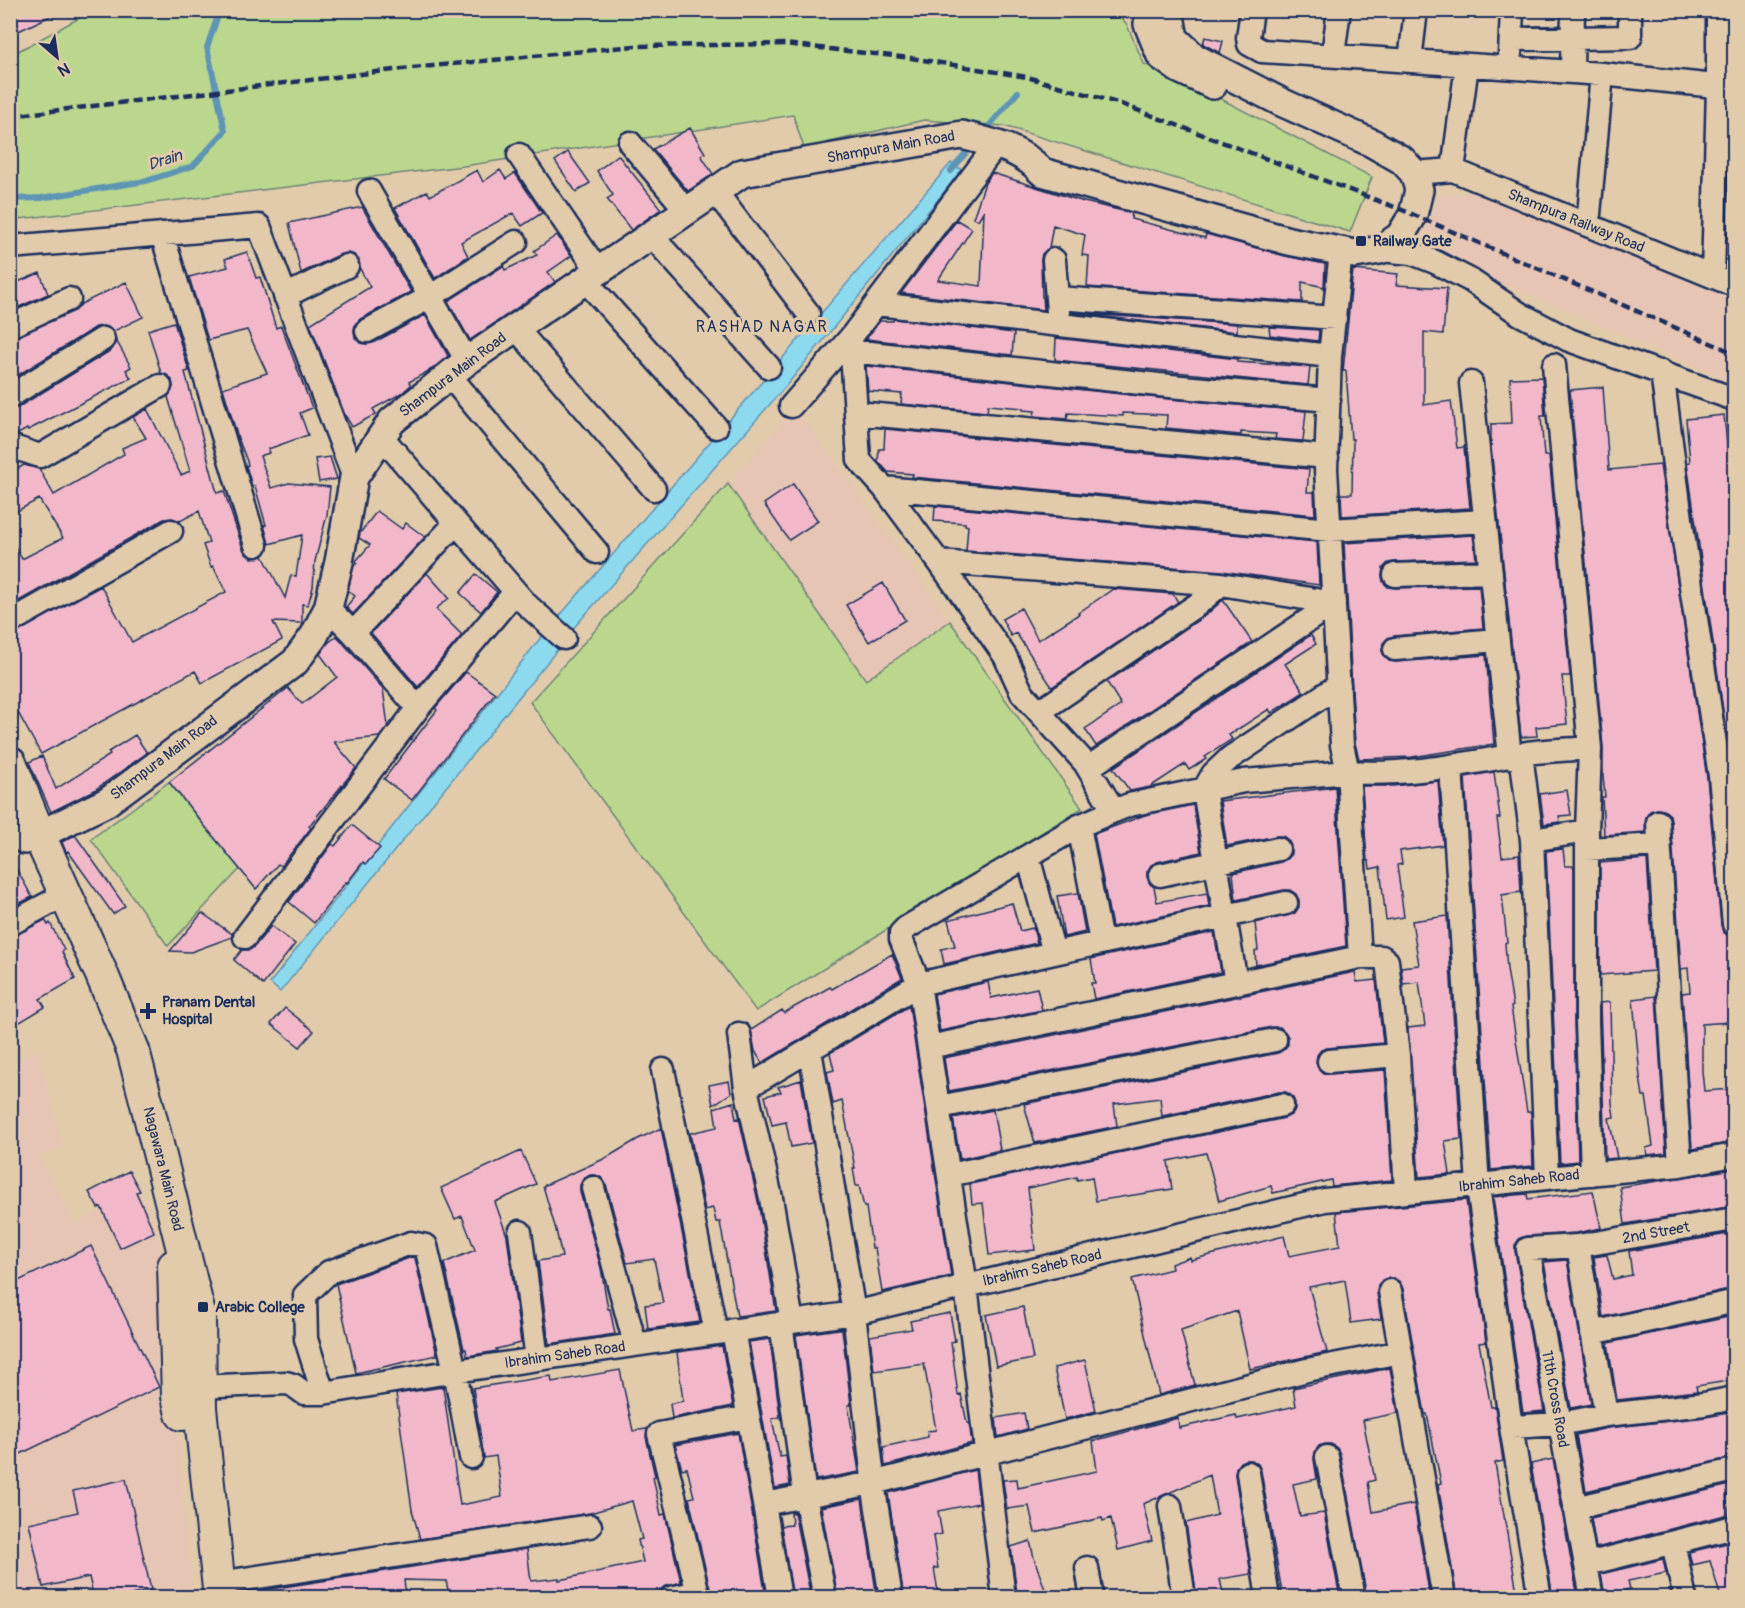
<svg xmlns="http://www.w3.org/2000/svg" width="1745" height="1608" viewBox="0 0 1745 1608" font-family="Pangolin,sans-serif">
  <rect width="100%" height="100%" fill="#e2cbab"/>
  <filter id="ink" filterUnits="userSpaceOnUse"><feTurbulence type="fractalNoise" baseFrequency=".0167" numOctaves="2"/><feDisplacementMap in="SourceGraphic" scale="12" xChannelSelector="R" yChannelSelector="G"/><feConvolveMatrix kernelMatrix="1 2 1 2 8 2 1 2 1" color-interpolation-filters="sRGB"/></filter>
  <g filter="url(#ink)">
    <!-- built -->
    <path fill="#e7c5b4" d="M1475,192L1599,240L1734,297V383L1554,305L1415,248L1440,195Z
      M795,407L950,621L866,681L728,484Z
      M38,1049L63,1148L39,1156L76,1224L141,1190L158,1236L193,1597L11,1598L10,1066Z"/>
    <!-- green -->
    <path fill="#bbd78e" stroke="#6b8376" stroke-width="1.5" d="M94,10L1113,11L1126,23L1144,64L1219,98L1372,177L1350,232L1004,126L924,120L804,148L793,115L464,166L11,220V55Z
      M728,484L866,680L950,621L1082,808L756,1011L530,702Z
      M169,782L240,869L168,946L91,839Z"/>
    <!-- water -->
    <path fill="#8dd9ee" stroke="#5f95b4" stroke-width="1.5" d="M951,163L962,170L786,386L571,631L557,619Z
      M545,632L562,644L280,992L270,983Z"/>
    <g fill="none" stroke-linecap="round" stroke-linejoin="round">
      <!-- stream -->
      <path stroke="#5f95b4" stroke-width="6" d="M984,132L1018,92
        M951,171L973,144
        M10,199L41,198L146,181L193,166L225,131L207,47L220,10"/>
    </g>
    <!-- building -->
    <path fill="#f2b8c9" stroke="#1b2f5e" stroke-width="1.5" d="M10,10H63L10,35Z
      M1205,37L1223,41L1220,53L1203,44Z
      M690,128L705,153L701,155L713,174L688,191L653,149Z
      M568,152L590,183L576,192L555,161Z
      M618,155L661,209L631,230L607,199L613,195L597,171Z
      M477,170L483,182L500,170L506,179L515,173L542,213L522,226L513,213L461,242L468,256L435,278L395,208L427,191L430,196Z
      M992,173L1084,202L1132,213L1131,219L1205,238L1206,234L1285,256L1325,264L1324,287L1302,282V302L1087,287L1089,256L1082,255L1085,235L1053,225L1049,248L1042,254L1041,260L1042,297H1043L1044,310L901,293L957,220L972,229L938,280L981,286L984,210L978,220L973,218L985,183Z
      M362,207L411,292L360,319L355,324L354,330L355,338L360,343L366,344L373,343L425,315L448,356L432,369L409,382L411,385L402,393L373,409L376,414L352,427L345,415L310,324L370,287L360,269L359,260L354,255L349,253L341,254L301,273L289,223Z
      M557,235L571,256L548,272L555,282L470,340L448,301L503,266L505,270L537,255L534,251Z
      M247,252L256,278L260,277L276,328L281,326L312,408L300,413L308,435L268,449L269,453L260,456L271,488L289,483L330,487L327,515L315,561L313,587L308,605L302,604V623L273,622L282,640L202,683L195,671L41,754L10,698V635L101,586L132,642L226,592L213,566L211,567L203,545L209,543L199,511L180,521L172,518L164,519L10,606V538L22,559L63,538L39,499L10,515V473L24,465L39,469L54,495L124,454L122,448L146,438L133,417L147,409L181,475L190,471L168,397L173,387L172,380L167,375L161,373L148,330L174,322L189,371L185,372L217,493L224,491L243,549L246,554L252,558L263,556L285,598L291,575L296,576L302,535L269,544L264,525H266L255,486H252L246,466L248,465L247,461L238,438L223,388L267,373L247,330L208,340L189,277L228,267L225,259Z
      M1353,270L1398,274L1396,285L1447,288L1443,334L1424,332V405L1451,401L1457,448L1464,447L1470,508L1342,516L1341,494H1352L1353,439H1351L1346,371H1343Z
      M40,273L48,294L10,311V285Z
      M126,282L143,317L114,331L103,326L96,327L10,380V339L75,311L81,304Z
      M1071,313L1237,324V332Z
      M894,319L1014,333L1012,355L866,339L880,321H893Z
      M1269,327L1319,330L1318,341L1270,335Z
      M1056,338L1237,359V362L1310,367L1308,385L1055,360Z
      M116,340L131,367L126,370L131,378L28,430L27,429L18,434L10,433V409L17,408L110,351Z
      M866,366L1158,398L1306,411L1303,441L1275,439L1276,434L1241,432V435L1166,428L1167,415L1123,413V416L1068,413L1067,419L1034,416L1035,411L1023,410V408L988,405L987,412L901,404L902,394L868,391Z
      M1542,377L1545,416H1541L1544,456H1549L1570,676H1562L1567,724L1536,727L1537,736L1521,737L1491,447V424L1512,423L1510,378Z
      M1603,387L1609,470L1660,465L1707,778L1721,925L1723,932L1729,936L1733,973L1731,974L1730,999H1727L1730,1022L1702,1024V1071L1704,1091L1734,1089V1142L1692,1149L1682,993L1690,992L1688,968L1681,969L1671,821L1670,815L1664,810L1657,809L1650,811L1646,817L1645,832L1604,835L1602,797H1605L1603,776V747L1570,390Z
      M1724,415L1734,515V786L1687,463L1690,462L1686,419Z
      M885,429L1309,469L1307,492H1314L1315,515L912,477L913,474L888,472L878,461L879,449H884Z
      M330,457L337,479L319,482L315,459Z
      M793,484L818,521L789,540L764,504Z
      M935,506L1317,542L1319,585L1222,571L966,551L968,526L965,525V523L934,521Z
      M377,511L402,529L406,523L425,537L353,614L346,607L355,596L348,590L354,566L357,563L356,561L370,545L359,538L360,533Z
      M1473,535L1476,559L1394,562L1388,563L1383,568L1382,576L1383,582L1388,587L1395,588L1479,586L1483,628L1394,636L1388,638L1383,643L1382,651L1384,656L1389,661L1396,662L1486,655L1494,744L1412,757L1359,759L1355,743L1344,543Z
      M427,573L449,598L436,609L462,635L418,687L371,633Z
      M476,574L497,592L481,612L460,593Z
      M883,583L905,620L869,642L846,605Z
      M1113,589L1173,594L1178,602L1052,687L1016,633L1011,636L1002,619L1021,608L1038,640L1079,614L1078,613Z
      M1223,600L1252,642L1096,746L1085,729L1121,705L1107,682L1206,615Z
      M1311,635L1316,644L1285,664L1304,692L1271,713L1269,709L1229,735L1232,739L1205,757L1206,759L1189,770L1185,764L1150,787L1130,791L1113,768Z
      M337,636L383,689L388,726L379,737L334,742L356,768L309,826L311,828L281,866L278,864L256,889L169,782L288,688L302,704L337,677L320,654L328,643Z
      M466,672L495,693L412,800L384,779L437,710L435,708Z
      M135,735L147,753L93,791L51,812L29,762L42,756L56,789L110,755L108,752Z
      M1494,772L1500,818H1497L1502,857L1519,855L1521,892L1502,895L1507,942L1505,943L1507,969L1513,1006L1511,1007L1527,1112H1531L1533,1166L1491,1170L1465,777Z
      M1438,781L1443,845L1400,851L1402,864L1397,865L1404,917L1386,920L1380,867L1370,869L1369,861H1367L1362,786H1393Z
      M1335,787L1346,946L1256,965L1255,951L1258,950L1255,923L1295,913L1299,907V900L1296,894L1290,890H1284L1236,900L1233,873L1281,862L1287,859L1291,854V846L1288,840L1283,836H1276L1227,846L1220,801Z
      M1567,790L1571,815L1559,816L1560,822L1544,824L1540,794Z
      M1193,805L1201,852L1157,862L1151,865L1147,872V877L1150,884L1154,887L1157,902L1207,893L1209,906L1112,927L1094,834L1145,815Z
      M352,825L380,848L366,864L363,862L347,883L346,882L314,923L289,902L332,844L335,846Z
      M75,835L125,906L113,914L68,851L66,852L62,842Z
      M1563,849L1565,866H1574V1021L1578,1161L1560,1163L1546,851Z
      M10,857L32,897L10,908Z
      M1647,859L1654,971L1600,975V863Z
      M1078,893L1085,932L1064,937L1057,896Z
      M1012,903L1020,931L1033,928L1037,943L944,964L941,949L955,946L948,920Z
      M202,913L232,934V937L191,952L170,951Z
      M1447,916L1461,1139L1445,1141L1450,1174L1419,1177L1408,1028L1425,1026L1419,982L1403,984L1401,967L1419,965L1412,921Z
      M45,920L48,925L50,923L64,950L62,952L75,979L40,999L45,1007L10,1028V937Z
      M271,926L295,944L263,985L234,960L242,950H250L255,946Z
      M1214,932L1221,972L1094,999L1091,983H1095L1091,959Z
      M892,954L902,978L762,1063L755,1051L751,1030L782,1010L784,1013L830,987L832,989Z
      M1355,972L1357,982L1376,980L1383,1043L1327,1048L1321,1050L1317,1055L1316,1063L1318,1068L1323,1073L1330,1074L1385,1070L1392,1180L1332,1186L1331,1180L1273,1193L1271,1186L1219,1201L1206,1153L1168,1161L1172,1189L1096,1201L1092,1177L1077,1180V1177L1028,1188L1035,1250L989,1255L983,1203L972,1204L970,1184L1285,1118L1291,1115L1295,1110V1103L1292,1096L1286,1092H1279L1162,1116L1160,1098L1114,1104L1117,1126L1035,1143L1024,1104L1278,1053L1283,1050L1288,1045V1037L1285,1032L1280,1027H1272L949,1091L944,1058Z
      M988,982L991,998L1037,988L1042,1010L940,1031L934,994Z
      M1656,996L1666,1153L1647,1155L1646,1148L1653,1146L1646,1096H1643L1640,1077L1633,999Z
      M1610,1002L1612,1103L1614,1117L1609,1118L1617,1158L1605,1159L1600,1003Z
      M909,1006L951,1276L882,1292L875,1248H872L866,1207H864L859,1186H856L853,1168H855L842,1101L833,1104L827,1072L834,1070L830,1053Z
      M285,1008L314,1031L300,1047L271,1024Z
      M801,1080L812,1143L791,1147L786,1122L772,1125L765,1096L781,1092L778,1087Z
      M729,1081L731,1093L713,1105L709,1085Z
      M733,1102L736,1119L739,1118L758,1201L776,1311L737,1316L720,1222H716L713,1208L705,1210L690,1133L717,1127L714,1108Z
      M993,1110L1000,1150L960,1159L953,1118Z
      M661,1128L700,1322L648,1329L645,1305L663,1303L654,1259L627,1263L606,1184L602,1178L596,1175H590L583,1179L580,1185V1192L601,1268L608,1309H610L615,1334L549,1344L538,1261L562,1257L556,1230L543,1186L606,1158L638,1139Z
      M521,1151L536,1184L495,1202L507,1236L521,1343L496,1349L497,1351L467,1356L466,1349H464L444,1263L475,1250L462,1216L455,1219L441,1188Z
      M1734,1169V1206L1625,1224L1620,1187Z
      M129,1171L140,1191L136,1192L154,1232L120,1248L101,1207L98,1208L89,1192Z
      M1593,1191L1601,1228L1576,1233L1527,1236L1520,1238L1515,1245V1251L1544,1411L1523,1413L1493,1197L1527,1194L1528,1199Z
      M1466,1200L1486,1342L1479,1343L1491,1407H1495L1503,1461L1495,1463L1518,1598H1457L1438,1484L1441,1483L1427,1414H1425L1403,1289L1400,1282L1394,1278H1387L1382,1280L1378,1286L1377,1293L1381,1319L1351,1323L1345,1280L1309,1287L1327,1352L1250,1369L1237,1311L1181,1330L1195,1385L1159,1395L1132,1279L1172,1269L1171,1264L1190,1257L1191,1260L1284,1236L1289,1256L1340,1246L1336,1212Z
      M1734,1233V1291L1724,1290L1603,1317L1594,1257L1607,1255L1613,1279L1632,1275L1629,1251Z
      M91,1246L159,1387L10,1459V1285Z
      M412,1257L415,1258L437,1355L356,1373L336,1284Z
      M1567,1260L1591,1404L1571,1408L1544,1262Z
      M1023,1307L1033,1359L996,1366L986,1315Z
      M950,1313L955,1341L951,1342L958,1395L961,1394L967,1423H969L972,1443L885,1466L883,1447L928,1437L927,1431L936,1430L924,1364L874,1371L870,1336L912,1329L910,1321Z
      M1728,1317L1734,1380L1696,1386L1697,1391L1617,1400L1608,1343Z
      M839,1329H842L851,1405H848L859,1472L816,1480L796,1335Z
      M770,1339L780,1417L772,1419L780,1457L786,1456L790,1485L775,1488L749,1342Z
      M722,1346L733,1406L672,1418L670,1404L683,1401L677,1352Z
      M1085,1360L1096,1411L1065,1419L1054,1368Z
      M1390,1368L1398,1413L1363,1420L1375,1480L1368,1482L1373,1512L1414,1504L1430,1598H1367L1340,1454L1337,1448L1331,1444H1325L1319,1446L1315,1452L1314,1460L1317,1479L1293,1484L1300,1516L1324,1513L1340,1598H1283L1261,1471L1258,1464L1252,1460H1245L1240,1462L1236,1468L1235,1475L1251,1574L1220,1579L1224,1598H1197L1186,1523L1217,1515L1210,1475L1143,1504L1152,1541L1118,1550L1111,1518L1103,1521L1102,1518L1035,1533L1029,1506L1007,1509L1003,1480L1017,1479L1018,1488L1097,1471L1093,1441L1178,1418L1179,1428L1236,1415L1237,1419L1296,1406L1293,1388Z
      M620,1370L633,1431L647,1429L646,1437L655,1476L653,1477L661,1515L665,1514L681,1582L662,1588L658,1597L450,1598L446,1581L404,1580L406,1598H259L258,1591L527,1549L531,1581L559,1578V1580L643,1562L638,1540L642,1539L632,1501L590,1513L420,1539L412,1510L396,1394L443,1387L460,1505L502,1497L496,1456L484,1458L473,1388L551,1376L552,1382Z
      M1734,1412V1457L1586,1491L1576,1435L1608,1428L1706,1417Z
      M1024,1413L1027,1429L998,1437L996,1418Z
      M738,1433L751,1506L766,1598H749L748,1591L722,1598H712L691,1507L689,1498L694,1497L687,1468L682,1469L675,1445Z
      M1553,1459L1562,1511L1578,1598H1553L1531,1464Z
      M975,1470L979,1503L938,1511L942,1534L933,1536L938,1568H934L939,1598H904L888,1493Z
      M126,1479L151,1590L119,1598H94L89,1577L43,1587L29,1523L78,1512L73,1491Z
      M1734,1484V1494L1726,1496L1729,1514L1596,1548L1591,1518Z
      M862,1499L877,1598H838L821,1507Z
      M794,1512L811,1598H793L781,1526L792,1525L791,1513Z
      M1030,1541L1034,1558L1048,1598H1020L1019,1593H1017L1011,1547Z
      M1732,1542L1734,1552L1728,1554L1734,1576V1598H1721L1710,1561L1692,1565L1689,1552Z
      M1663,1559L1666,1573L1628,1581L1630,1589L1605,1596L1601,1574Z"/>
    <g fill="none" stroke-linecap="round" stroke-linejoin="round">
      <!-- minor casing -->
      <g stroke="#1b2f5e" stroke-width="27">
        <path id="minor" d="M1252,10L1248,38L1249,44L1262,51L1602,74L1734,88
          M1511,39L1630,37V10
          M1510,54L1512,10
          M1333,55L1339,10
          M1410,61L1416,10
          M1572,72L1573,10
          M630,143L687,211
          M997,144L851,337L859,460L884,488L939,562L1005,656L1022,693L1085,763L1114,811L1129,805L1244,781L1348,772L1360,957
          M519,155L598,271
          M1453,170L1467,65
          M1414,173L1453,170L1734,285
          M369,191L467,361
          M715,191L808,313
          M1588,225L1602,74
          M162,234L256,545
          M651,235L769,367
          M10,247L259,226L354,477
          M1380,250L1412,253L1435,262L1470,280L1520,314L1569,340L1734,399
          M1341,251L1330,356L1326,469L1342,745L1348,772C1407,776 1463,764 1521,754C1544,750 1568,750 1590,748L1554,365
          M1054,260L1058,312
          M1713,276L1718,87V10
          M585,280L716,427
          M285,296L347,266
          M1057,298L1335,318
          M877,304L1330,356
          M10,326L69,299
          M516,328L654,489
          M367,331L430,297L516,242
          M852,351L1159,385L1329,400
          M1662,372L1682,527L1720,776L1734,924
          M449,375L597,552
          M1471,383L1510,757
          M10,396L103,339
          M791,406L851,337
          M857,413L1327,457
          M381,436L527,605L564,638
          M10,446L40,456L160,386
          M884,488L1330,530L1485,521
          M939,562L1221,584L1334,603
          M1395,575L1491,572
          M328,608L353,633L418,708
          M10,622L171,531
          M353,633L456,523
          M1395,649L1497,640
          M1039,712L1198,604L1221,584
          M1521,754L1532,840L1547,1177
          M1451,767L1478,1186L1511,1427L1540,1598
          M1088,768L1334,603
          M1114,811L1079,826L906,928L901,933V939L919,984L1054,953L1286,903
          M1658,822L1680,1165
          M1079,826L1101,942
          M1587,831L1590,748
          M1532,840L1587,831V1021L1592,1174
          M1587,849L1660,845
          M1028,856L1054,953
          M1160,875L1278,849
          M10,924L66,894
          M245,937L418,708L515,592
          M1236,983L1204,790L1213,774L1230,758L1339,685
          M739,1034L746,1088L771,1198L792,1322
          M929,1047L1360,957H1382L1387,961L1398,1055L1406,1191
          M810,1050L854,1313L875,1496L891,1598
          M1329,1061L1398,1055
          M663,1070L716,1333
          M746,1088L919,984L966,1286L1004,1598
          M939,1107L1275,1040
          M949,1175L1282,1105
          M593,1188L635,1344
          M520,1232L537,1359
          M1578,1246L1606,1415
          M1390,1291L1444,1598
          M781,1323L805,1496L825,1598
          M733,1330L764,1504L873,1483L1307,1370L1401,1352
          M1592,1333L1727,1303
          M199,1387L286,1383L293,1385L304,1393H323L455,1371L854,1313L1325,1200L1680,1165L1734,1155
          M323,1393L306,1339L305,1295L329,1272L411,1243L426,1246L455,1371L471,1457
          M1511,1427L1560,1424L1606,1415L1704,1404L1734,1398
          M1327,1457L1354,1598
          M1248,1473L1268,1598
          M764,1504L780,1598
          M1170,1506L1184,1598
          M1575,1508L1734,1470
          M1673,1543L1685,1598
          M1587,1564L1734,1527
          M1087,1568L1092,1598
          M219,1583L590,1526
          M671,1598L698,1592
          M699,1598L659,1434L748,1417
          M1592,1598L1528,1249L1578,1246L1734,1219"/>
      </g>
      <!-- tertiary casing -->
      <g stroke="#1b2f5e" stroke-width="32">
        <path id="tertiary" d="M1150,10L1148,24L1161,56L1179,69L1213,85
          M25,840L39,835L107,802L295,662L314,636L328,608L339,562L354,477L392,421L467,361L742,173L962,135C990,142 1022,149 1042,172L1289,241L1355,254L1380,250L1400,236L1413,215L1419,190L1414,173L1402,160L1372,143L1281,102L1195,58L1174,38L1169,10"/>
      </g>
      <!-- secondary casing -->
      <g stroke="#1b2f5e" stroke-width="36">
        <path id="secondary" d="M10,763L39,835L102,975L133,1050L148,1108L199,1314L200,1408L220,1598
          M174,1266L178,1396L182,1414"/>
      </g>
      <!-- minor -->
      <use href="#minor" stroke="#e2cbab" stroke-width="22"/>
      <!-- tertiary -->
      <use href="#tertiary" stroke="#e2cbab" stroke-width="27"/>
      <!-- secondary -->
      <use href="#secondary" stroke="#e2cbab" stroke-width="32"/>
      <!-- rail -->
      <path stroke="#1b2f5e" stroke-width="4.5" stroke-dasharray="9 4.5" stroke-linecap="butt" d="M10,116L402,69L635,46L785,44L911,58L1027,77L1121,104L1400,209L1734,353"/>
    </g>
  </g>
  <!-- markers -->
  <g fill="#1b2f5e" stroke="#e2cbab" stroke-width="2">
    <rect x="1355" y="235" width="12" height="12" rx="3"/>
    <path d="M145 1002h6v6h6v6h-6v6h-6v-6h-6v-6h6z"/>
    <rect x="197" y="1301" width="12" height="12" rx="3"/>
  </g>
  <g text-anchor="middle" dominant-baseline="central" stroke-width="6" stroke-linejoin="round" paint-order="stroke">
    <!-- street labels -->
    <g font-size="15" fill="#1b2f5e" stroke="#e2cbab">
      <text transform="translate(891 147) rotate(-10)">Shampura Main Road</text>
      <text transform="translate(1576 221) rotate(22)">Shampura Railway Road</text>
      <text transform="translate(453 375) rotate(-37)">Shampura Main Road</text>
      <text transform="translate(164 758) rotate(-37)">Shampura Main Road</text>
      <text transform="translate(163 1169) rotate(76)">Nagawara Main Road</text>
      <text transform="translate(1519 1181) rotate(-6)">Ibrahim Saheb Road</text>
      <text transform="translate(1656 1233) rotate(-10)">2nd Street</text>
      <text transform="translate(1042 1268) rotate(-13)">Ibrahim Saheb Road</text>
      <text transform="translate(565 1355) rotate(-8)">Ibrahim Saheb Road</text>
      <text transform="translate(1555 1399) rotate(80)">11th Cross Road</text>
    </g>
    <!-- poi labels -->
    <g font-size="15" font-weight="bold" fill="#1b2f5e" stroke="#e2cbab" text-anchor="start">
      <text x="1373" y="241">Railway Gate</text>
      <text x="162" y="1002">Pranam Dental<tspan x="162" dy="17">Hospital</tspan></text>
      <text x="215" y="1307">Arabic College</text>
    </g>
    <!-- water labels -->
    <g font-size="16" font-style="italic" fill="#26406c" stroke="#e2cbab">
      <text transform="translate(165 160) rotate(-18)">Drain</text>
    </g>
    <!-- neighbourhood labels -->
    <g font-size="16" letter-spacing="1.5" fill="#1b2f5e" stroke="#e2cbab">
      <text x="762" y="327">RASHAD NAGAR</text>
    </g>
  </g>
  <!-- margin -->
  <rect width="1745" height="1608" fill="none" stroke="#e2cbab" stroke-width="36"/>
  <rect x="18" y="18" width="1709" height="1572" fill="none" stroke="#1b2f5e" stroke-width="2" filter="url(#ink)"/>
  <!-- north arrow -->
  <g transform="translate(57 57) rotate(151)" stroke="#e2cbab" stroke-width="4.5" paint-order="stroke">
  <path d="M0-4.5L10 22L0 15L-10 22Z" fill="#1b2f5e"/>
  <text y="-9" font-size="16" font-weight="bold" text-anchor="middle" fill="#1b2f5e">N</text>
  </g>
</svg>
